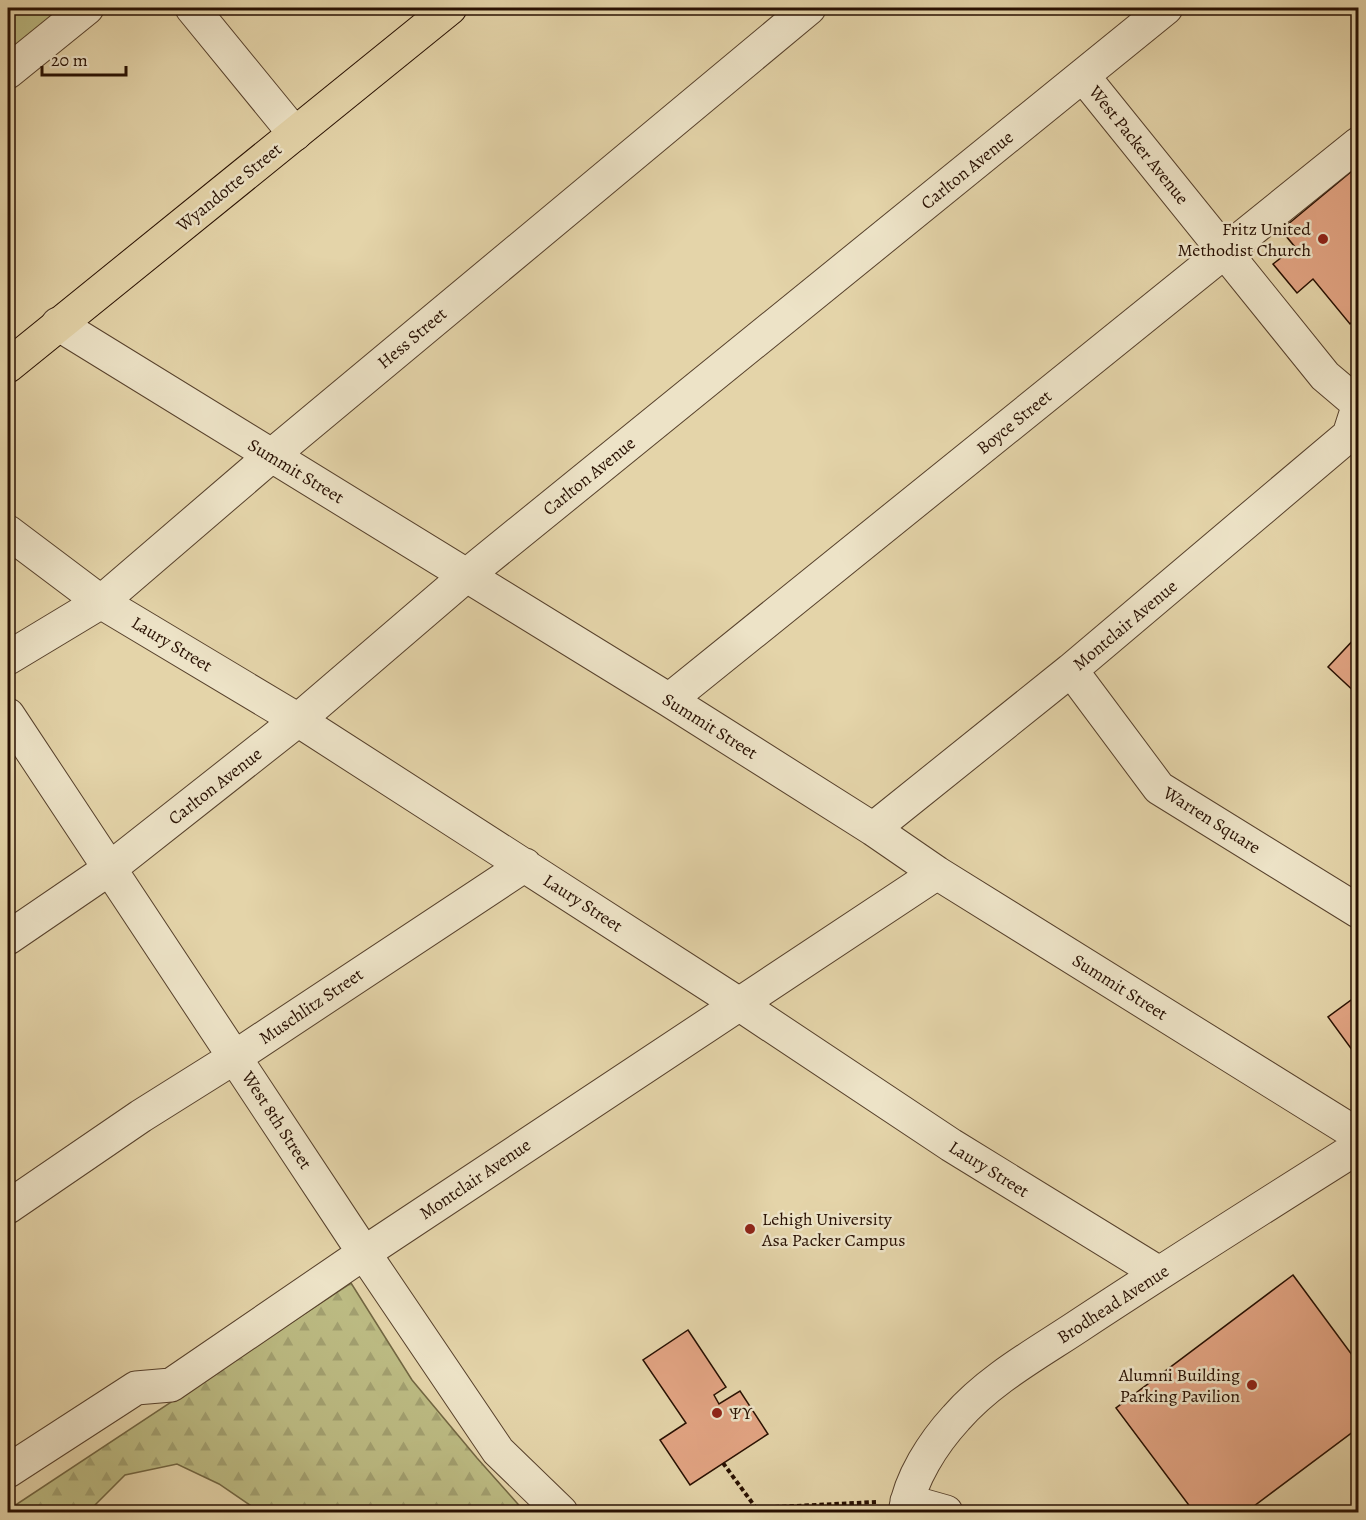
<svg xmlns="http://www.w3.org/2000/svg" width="1366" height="1520" viewBox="0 0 1366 1520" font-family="Alegreya,serif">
  <defs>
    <pattern id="forest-firs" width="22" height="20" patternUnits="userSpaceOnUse" patternTransform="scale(1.5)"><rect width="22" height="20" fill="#bcbb83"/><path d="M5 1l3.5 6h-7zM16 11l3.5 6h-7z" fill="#a2a070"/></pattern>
  </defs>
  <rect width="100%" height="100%" fill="#e4d4a9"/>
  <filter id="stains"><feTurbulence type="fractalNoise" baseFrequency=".00333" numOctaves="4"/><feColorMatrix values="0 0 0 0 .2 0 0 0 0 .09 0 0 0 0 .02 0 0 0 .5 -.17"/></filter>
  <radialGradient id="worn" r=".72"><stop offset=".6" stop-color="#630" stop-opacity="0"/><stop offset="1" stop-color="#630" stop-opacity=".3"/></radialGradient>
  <!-- forest -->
  <path fill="url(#forest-firs)" stroke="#726642" stroke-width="1.5" d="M351,1283L412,1380L477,1458L525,1512H260L219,1484L177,1464L125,1475L88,1512H8V1510Z"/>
  <!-- green -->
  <path fill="#bcbb83" stroke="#726642" stroke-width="1.5" d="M8,8H73L8,62Z"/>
  <!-- building -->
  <path fill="#e2a483" stroke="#281002" stroke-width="1.5" d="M1358,166V316L1350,324L1313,279L1297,293L1273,264L1295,247L1281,230Z
    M1358,635V695L1328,667Z
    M1358,995V1058L1328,1017Z
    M1293,1275L1358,1363V1428L1246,1512H1194L1116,1408Z
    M688,1330L726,1387L714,1395L719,1404L740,1391L768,1434L690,1485L660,1440L686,1423L643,1360Z"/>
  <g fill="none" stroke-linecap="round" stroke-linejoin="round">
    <!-- minor casing -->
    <g stroke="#57412c" stroke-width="35">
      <path id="minor" d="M192,8L295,134
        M8,72L87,8
        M1083,76L1325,376L1358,404
        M58,324L669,700L873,829L937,873L1358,1135
        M8,532L101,602L298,720L739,1004L951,1145L1159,1273
        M8,658L101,602L271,456L809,8
        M1071,670L1159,788L1358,911
        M669,700L1358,144
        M8,715L364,1253L498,1451L561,1512
        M873,829L1071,670L1349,435L1358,407
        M8,938L109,869L298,720L467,575L1166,8
        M8,1207L141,1116L235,1057L525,865
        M8,1471L136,1388L171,1385L364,1253L937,873
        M907,1501L946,1512
        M905,1512C910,1479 933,1443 956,1418C991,1378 1040,1352 1083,1323C1174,1263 1266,1205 1358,1147"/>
    </g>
    <!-- major casing -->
    <g stroke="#281002" stroke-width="35">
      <path id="major" d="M8,366L450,8"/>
    </g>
    <!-- path -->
    <path stroke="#281002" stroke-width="4" stroke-dasharray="4.5 3" stroke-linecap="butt" d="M723,1463L756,1508
      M756,1512V1508L876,1502"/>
    <!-- minor -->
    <use href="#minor" stroke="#ede3c7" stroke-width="33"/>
    <!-- major -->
    <use href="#major" stroke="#e4d4a9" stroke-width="33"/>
  </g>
  <!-- markers -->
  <g fill="#8f2418" stroke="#ede3c7" stroke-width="2">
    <circle cx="1323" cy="239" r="6"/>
    <circle cx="750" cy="1229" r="6"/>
    <circle cx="1252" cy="1385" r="6"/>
    <circle cx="717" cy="1413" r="6"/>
  </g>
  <g text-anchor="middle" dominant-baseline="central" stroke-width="5" stroke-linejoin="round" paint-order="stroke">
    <!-- street labels -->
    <g font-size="18" fill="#281002" stroke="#ede3c7">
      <text transform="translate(1139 145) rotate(51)">West Packer Avenue</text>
      <text transform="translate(967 170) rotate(-39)">Carlton Avenue</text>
      <text transform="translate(229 187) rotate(-39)">Wyandotte Street</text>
      <text transform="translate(412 338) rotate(-40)">Hess Street</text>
      <text transform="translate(1014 422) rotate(-39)">Boyce Street</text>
      <text transform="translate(296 471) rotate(31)">Summit Street</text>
      <text transform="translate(589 476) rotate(-39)">Carlton Avenue</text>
      <text transform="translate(1125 625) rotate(-40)">Montclair Avenue</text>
      <text transform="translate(172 644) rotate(31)">Laury Street</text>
      <text transform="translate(710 726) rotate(32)">Summit Street</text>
      <text transform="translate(215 786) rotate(-38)">Carlton Avenue</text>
      <text transform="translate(1212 820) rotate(32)">Warren Square</text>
      <text transform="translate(583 903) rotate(33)">Laury Street</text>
      <text transform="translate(1120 987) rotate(32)">Summit Street</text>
      <text transform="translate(311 1006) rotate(-34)">Muschlitz Street</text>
      <text transform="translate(277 1120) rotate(57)">West 8th Street</text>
      <text transform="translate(989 1169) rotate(32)">Laury Street</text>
      <text transform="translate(475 1179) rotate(-34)">Montclair Avenue</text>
      <text transform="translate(1113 1304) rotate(-33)">Brodhead Avenue</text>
    </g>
    <!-- poi labels -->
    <g font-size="18" fill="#281002" stroke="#ede3c7" text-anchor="end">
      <text x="1311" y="229">Fritz United<tspan x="1311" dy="21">Methodist Church</tspan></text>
      <text x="762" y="1219" text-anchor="start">Lehigh University<tspan x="762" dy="21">Asa Packer Campus</tspan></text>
      <text x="1240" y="1375">Alumni Building<tspan x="1240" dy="21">Parking Pavilion</tspan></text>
      <text x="729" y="1413" text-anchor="start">ΨΥ</text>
    </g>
  </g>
  <!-- margin -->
  <rect width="1366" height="1520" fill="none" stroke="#e4d4a9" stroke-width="30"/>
  <rect x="9" y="9" width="1348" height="1502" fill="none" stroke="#281002" stroke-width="3"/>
  <rect x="15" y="15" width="1336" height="1490" fill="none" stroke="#281002" stroke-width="1.5"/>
  <!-- scale -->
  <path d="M42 66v9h84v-9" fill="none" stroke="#281002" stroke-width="3"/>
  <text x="51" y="66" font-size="18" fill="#281002" stroke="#ede3c7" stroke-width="4.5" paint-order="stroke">20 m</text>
  <rect width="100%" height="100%" filter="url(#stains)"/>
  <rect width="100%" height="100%" fill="url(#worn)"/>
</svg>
